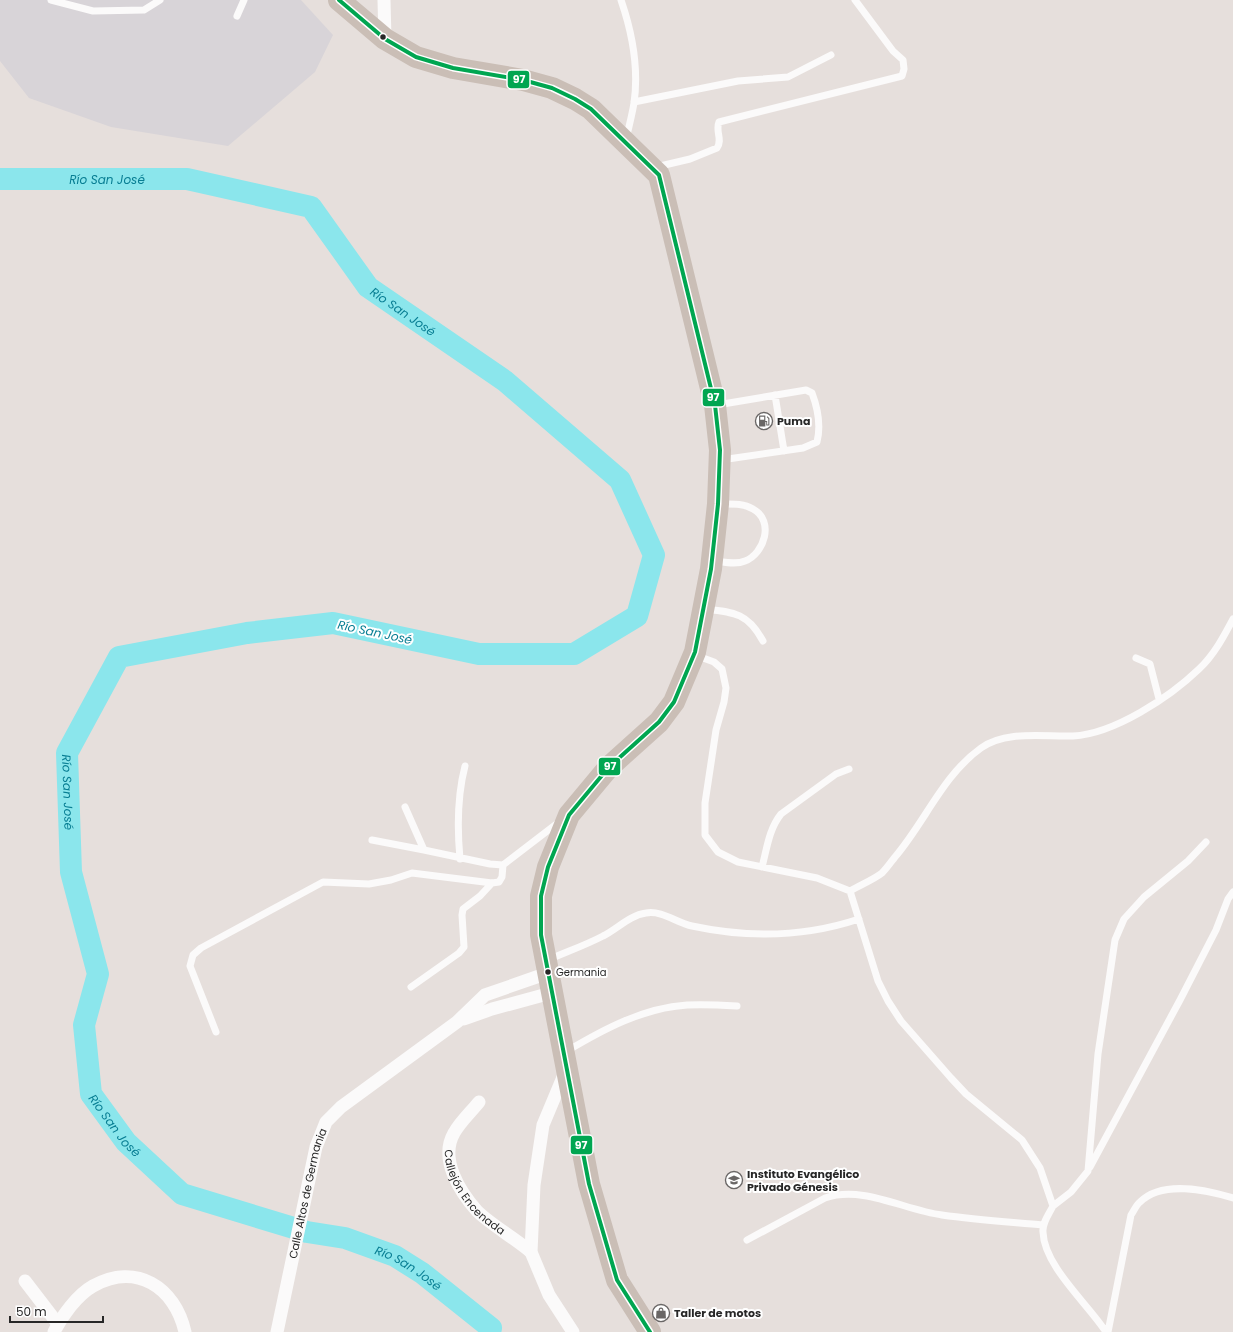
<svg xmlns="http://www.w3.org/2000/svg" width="1233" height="1332" viewBox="0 0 1233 1332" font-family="Poppins,sans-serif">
  <rect width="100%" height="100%" fill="#e6dfdc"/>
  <!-- industrial -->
  <path fill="#d8d4d8" d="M0,0H301L333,35L315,72L228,146L111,127L29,98L0,61Z"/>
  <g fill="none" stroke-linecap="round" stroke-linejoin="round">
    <!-- river -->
    <path stroke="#8be6ec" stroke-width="22" id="s1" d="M0,179H187L311,207L368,287L505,381L620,480L654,555L637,616L574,654H479L333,623L247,633L119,657L67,753L71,872L98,974L84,1025L91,1094L126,1142L182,1194L307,1232L345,1238L395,1256L422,1273L491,1328L490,1332"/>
    <!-- service -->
    <path stroke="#fbfafa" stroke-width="7" d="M51,0L93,11L144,10L160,0
      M621,0C632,32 639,68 634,103C632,115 629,127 626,139
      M237,16L244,0
      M634,102L738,81L788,77L831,55
      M656,167L690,159L717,148C723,140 715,131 719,122L902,76L904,69L903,60L893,51L855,0
      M775,395L784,451
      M717,405L806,390L812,393C818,409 821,426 817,442L803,448L721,460
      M715,561C724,562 736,565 745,561C764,554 775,521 753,509C743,503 732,504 720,504
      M705,609C734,612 748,613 763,641
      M695,655L714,662L722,669L726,688L724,702L716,730L705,803V835L718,852L738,862L817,878L850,891L878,981L888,1001L901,1021L951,1078L966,1094L1022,1140L1040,1168L1053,1206C1049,1214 1042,1223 1043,1232C1044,1266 1088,1304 1106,1332
      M1136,658L1150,664L1159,699
      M405,807L424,850L490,864L503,865L559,822
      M372,840L424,850
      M460,859C457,827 457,797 465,766
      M762,867C767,848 769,829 781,814L836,774L849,769
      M850,891C860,885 873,880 882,873C887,868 891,862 895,857C925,822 943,775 981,748C1006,730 1044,737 1073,736C1114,734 1170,697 1199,669C1214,655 1224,636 1233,619
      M548,960C566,952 586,945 603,936C617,929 630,915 646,913C662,910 677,923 692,926C748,938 805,937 859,919
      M411,987L459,953L464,947L462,915L463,909L480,896L492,883
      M216,1032L190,966L193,955L201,948L323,882L369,884L391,880L412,873L492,883L499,882L502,877L503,865
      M567,1051C604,1029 643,1008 687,1005C704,1004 721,1005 737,1006
      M1090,1167L1180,1000L1216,930L1228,899L1233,892
      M1053,1206L1071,1192L1088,1171L1098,1054L1115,940L1124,919L1144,897L1188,861L1206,842
      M747,1240L825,1198C863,1185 904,1210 942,1215C976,1220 1010,1222 1043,1225
      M1108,1332L1131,1215C1134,1211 1136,1205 1140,1202C1162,1180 1207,1190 1233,1198"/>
    <!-- minor -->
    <g stroke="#fbfafa" stroke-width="13">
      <path d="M384,0L385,39"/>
      <path d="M464,1019L492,1009L551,993"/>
      <path d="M566,1070L543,1125L534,1185L531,1252L549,1295L573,1332"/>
      <path id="s2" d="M479,1102C471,1112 460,1122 454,1133C439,1159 460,1192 477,1211C490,1224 516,1239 531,1252"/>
      <path d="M25,1281L58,1324"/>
      <path d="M54,1332C62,1316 77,1295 93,1286C136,1262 175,1287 185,1332"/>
      <path id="s3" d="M277,1332L316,1147L326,1122L341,1107L457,1022L485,995L548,973"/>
    </g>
    <!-- trunk -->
    <path stroke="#cabeb6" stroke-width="22" d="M339,0L385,39L416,57L453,68L523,80L552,88L575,99L591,109L659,175L715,405L720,450L718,504L711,569L695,652L674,702L659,722L609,767L569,815L548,867L541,896V935L589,1184L617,1280L650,1332"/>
    <!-- bus-1 casing -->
    <g stroke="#fff" stroke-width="7">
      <path id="bus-1" d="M339,0L385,39L416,57L453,68L523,80L552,88L575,99L591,109L659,175L715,405L720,450L718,504L711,569L695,652L674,702L659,722L609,767L569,815L548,867L541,896V935L589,1184L617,1280L650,1332"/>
    </g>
    <!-- bus-1 -->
    <use href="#bus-1" stroke="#00a651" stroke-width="4"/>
  </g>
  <!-- icons -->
  <defs>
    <g id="fuel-ring" transform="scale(0.9)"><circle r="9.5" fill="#fff" stroke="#6a6766" stroke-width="1.5"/><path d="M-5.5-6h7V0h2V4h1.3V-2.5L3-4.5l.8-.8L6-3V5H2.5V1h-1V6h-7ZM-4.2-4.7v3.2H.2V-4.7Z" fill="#6a6766"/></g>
    <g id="university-ring" transform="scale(0.9)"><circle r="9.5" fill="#fff" stroke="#6a6766" stroke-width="1.5"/><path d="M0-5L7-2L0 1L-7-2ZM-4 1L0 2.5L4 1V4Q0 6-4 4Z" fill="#6a6766"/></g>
    <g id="shop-ring" transform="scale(0.9)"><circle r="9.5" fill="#fff" stroke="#6a6766" stroke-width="1.5"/><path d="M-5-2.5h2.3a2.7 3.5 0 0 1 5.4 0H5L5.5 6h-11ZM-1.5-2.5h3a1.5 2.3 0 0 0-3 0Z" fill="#6a6766"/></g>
  </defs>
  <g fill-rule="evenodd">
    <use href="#fuel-ring" x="764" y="421"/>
    <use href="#university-ring" x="734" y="1180"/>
    <use href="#shop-ring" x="661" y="1313"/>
  </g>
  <!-- markers -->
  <g fill="#272727" stroke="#fff" stroke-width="1.5">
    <circle cx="383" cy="37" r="3.5"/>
    <circle cx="548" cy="972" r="3.5"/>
  </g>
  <g text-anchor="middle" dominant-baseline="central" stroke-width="4" stroke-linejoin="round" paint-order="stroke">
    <!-- bus labels -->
    <g font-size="10" fill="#272727" stroke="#fff" text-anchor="start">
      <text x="556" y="972">Germania</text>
    </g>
    <!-- poi labels -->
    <g font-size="11" font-weight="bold" fill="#272727" stroke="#fff" text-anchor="start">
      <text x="777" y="421">Puma</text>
      <text x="747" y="1174">Instituto Evangélico<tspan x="747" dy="13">Privado Génesis</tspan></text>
      <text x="674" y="1313">Taller de motos</text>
    </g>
    <!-- street labels -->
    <g font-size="11" fill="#272727" stroke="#fff">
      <text stroke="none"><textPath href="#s2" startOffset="109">Callejón Encenada</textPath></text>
      <text stroke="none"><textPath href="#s3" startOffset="142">Calle Altos de Germania</textPath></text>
    </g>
    <!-- water labels -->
    <g font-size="12" font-style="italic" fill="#087e93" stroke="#fff">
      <text stroke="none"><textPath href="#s1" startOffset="107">Río San José</textPath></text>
      <text stroke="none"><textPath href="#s1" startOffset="455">Río San José</textPath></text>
      <text transform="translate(375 632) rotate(12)">Río San José</text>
      <text stroke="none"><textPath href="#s1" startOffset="1559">Río San José</textPath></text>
      <text stroke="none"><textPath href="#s1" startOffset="1906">Río San José</textPath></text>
      <text stroke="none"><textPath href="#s1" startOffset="2242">Río San José</textPath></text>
    </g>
  </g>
  <g stroke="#fff" stroke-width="1.5">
    <rect x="507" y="70" width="23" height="19" rx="4" fill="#00a651"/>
    <rect x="702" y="388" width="23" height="19" rx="4" fill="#00a651"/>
    <rect x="598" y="757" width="23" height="19" rx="4" fill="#00a651"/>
    <rect x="570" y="1135" width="23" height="20" rx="4" fill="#00a651"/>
  </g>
  <g font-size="11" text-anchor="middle" font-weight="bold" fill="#fff">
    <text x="519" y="83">97</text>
    <text x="713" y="401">97</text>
    <text x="610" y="770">97</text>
    <text x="581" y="1149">97</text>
  </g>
  <!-- scale -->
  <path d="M10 1316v6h93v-6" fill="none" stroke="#272727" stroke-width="2"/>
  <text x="16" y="1316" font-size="12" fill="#272727" stroke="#ffffff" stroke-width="3" paint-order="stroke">50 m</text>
</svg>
